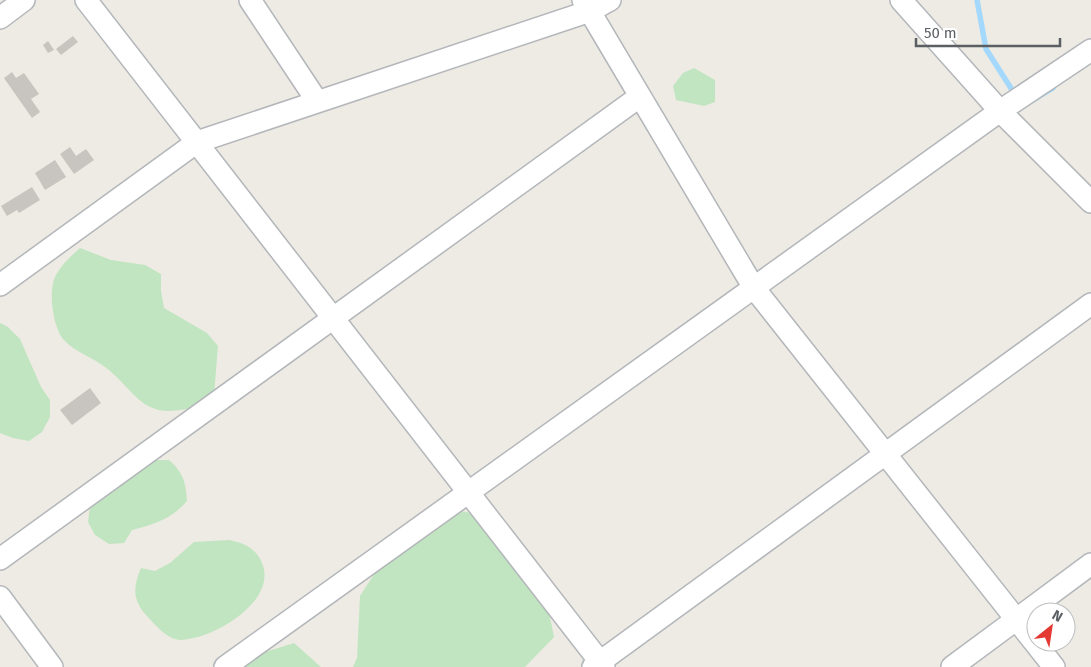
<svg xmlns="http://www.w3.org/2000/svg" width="1091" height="667" viewBox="0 0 1091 667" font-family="'Fira Sans',sans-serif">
  <rect width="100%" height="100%" fill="#edebe3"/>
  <!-- green -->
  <path fill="#c1e5c0" d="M694,68L715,80V102L704,106L676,100L673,86L683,73Z
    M80,248L111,260L145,265L161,274V291L164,308L207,333L218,346L214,395C203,405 195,408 180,410C141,417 133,388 105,367C92,357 75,352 64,340C53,328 48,292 55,277C61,265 70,257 80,248Z
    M0,323L8,327L20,339L41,387L50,400V417L42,432L29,441L13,438L0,433Z
    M135,460H169C183,472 186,483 187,501C173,518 153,525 132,530L124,543L109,544L95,535L88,522L90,506Z
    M460,511L494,517L547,602L554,637L525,667H353L357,658L360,596L380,565Z
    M229,540C244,543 256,548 262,563C278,601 214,639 181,640C168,640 155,625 147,616C132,600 133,587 141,568L155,571L170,563L194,542Z
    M294,643L321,667H228L233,662Z"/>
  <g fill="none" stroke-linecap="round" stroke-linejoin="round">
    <!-- stream -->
    <path stroke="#a4d9fd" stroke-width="5.5" d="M977,0L986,49L1014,93
      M1033,100L1053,88"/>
  </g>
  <!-- building -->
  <path fill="#c8c5c0" d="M73,36L78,42L61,55L56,49Z
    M48,41L54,50L48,53L43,45Z
    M12,72L16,78L24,73L39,94L31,99L40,112L32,118L4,78Z
    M70,147L76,156L86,149L94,160L74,174L60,154Z
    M55,160L66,177L45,190L35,173Z
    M32,187L40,200L19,213L17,210L7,216L1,206Z
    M90,388L101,403L72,425L60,410Z"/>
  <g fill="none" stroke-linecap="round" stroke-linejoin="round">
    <!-- minor casing -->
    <g stroke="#b3b6ba" stroke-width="24">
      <path id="minor" d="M86,0L604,667
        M250,0L317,101
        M583,0L754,288L1054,667
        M901,0L1000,111L1091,202
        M0,18L24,0
        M0,285L197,142L590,11L610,0
        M0,559L639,97
        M0,597L52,667
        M225,667L1000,111L1091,50
        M593,667L1091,304
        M952,667L1091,564"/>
    </g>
    <!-- minor -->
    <use href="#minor" stroke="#fff" stroke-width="21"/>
  </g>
  <!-- north arrow -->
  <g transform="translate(1051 627) rotate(30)"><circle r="24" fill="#ffffff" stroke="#bdbfc1"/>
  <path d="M0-4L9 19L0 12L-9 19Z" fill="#e43932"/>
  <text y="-8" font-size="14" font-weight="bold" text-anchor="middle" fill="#5b5f63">N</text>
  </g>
  <!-- scale -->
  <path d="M916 38v8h144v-8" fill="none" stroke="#5b5f63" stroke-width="2.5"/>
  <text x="924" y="38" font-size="15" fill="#5b5f63" stroke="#ffffff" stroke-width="4" paint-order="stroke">50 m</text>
</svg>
